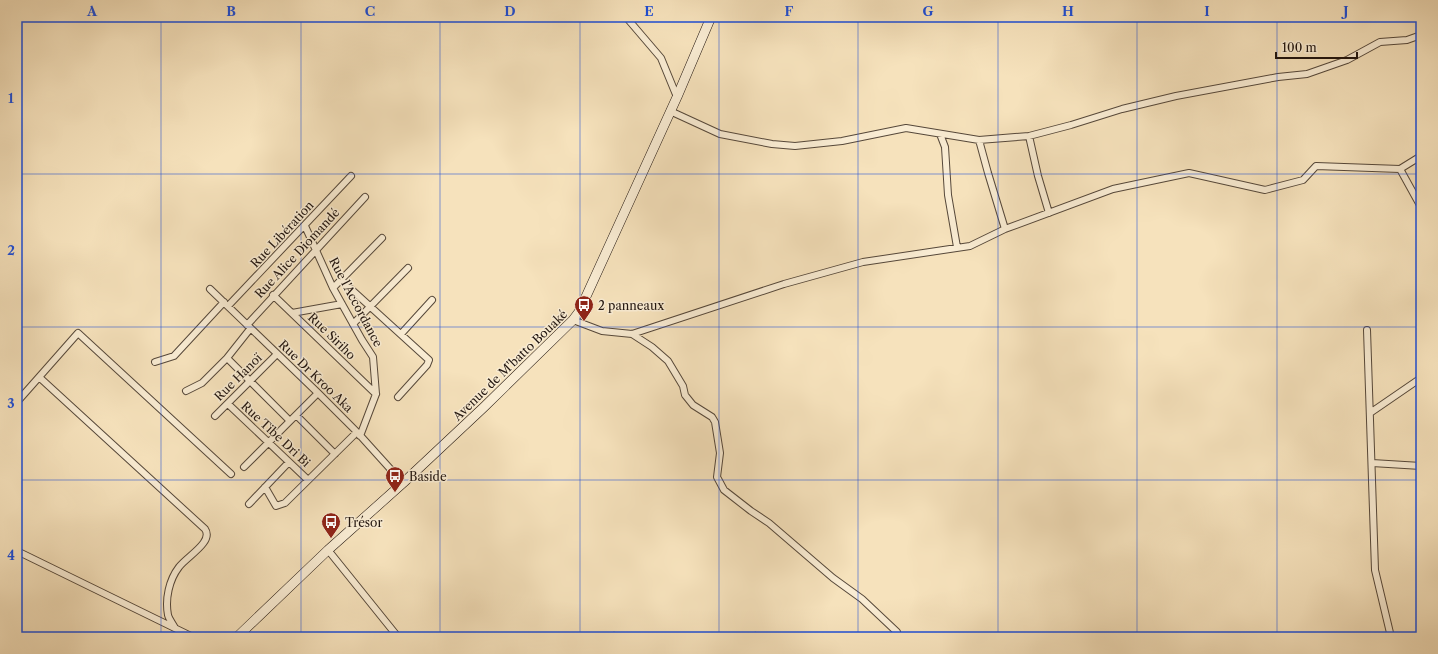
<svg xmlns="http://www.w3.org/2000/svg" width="1438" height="654" viewBox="0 0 1438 654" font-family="'Libre Caslon Text',serif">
  <rect width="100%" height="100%" fill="#f6e2bc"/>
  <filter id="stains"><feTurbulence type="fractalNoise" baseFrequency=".005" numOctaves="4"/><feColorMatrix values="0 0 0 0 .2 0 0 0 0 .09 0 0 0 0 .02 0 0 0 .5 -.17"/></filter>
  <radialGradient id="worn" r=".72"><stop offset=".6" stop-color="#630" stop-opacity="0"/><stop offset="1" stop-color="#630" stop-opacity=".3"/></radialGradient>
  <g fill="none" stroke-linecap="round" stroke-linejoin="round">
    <!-- street casing -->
    <g stroke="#56483a" stroke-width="8">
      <path id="street" d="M626,17L661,58L677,97
        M670,111L720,134L772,144L795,146L842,141L906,128L979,140L1029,136L1071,125L1122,109L1176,96L1278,77L1307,74L1347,60L1380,42L1407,40L1421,35
        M940,134L945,147L948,195L957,247
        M1029,136L1038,176L1049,213
        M979,140L988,173L1005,229
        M1400,169L1421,207
        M305,226L333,288L362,340L373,357L376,394L360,436
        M341,280L429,360L427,365L398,397
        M333,288L382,238
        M210,289L318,393L357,432L403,483
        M273,295L376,394
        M228,306L351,176
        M292,313L342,304
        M573,320L602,331L632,334L784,284L863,262L970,246L1005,229L1113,189L1189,173L1265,190L1303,180L1316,166L1400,169L1421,156
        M353,324L408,268
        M247,325L365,197
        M1367,330L1375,570L1391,637
        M401,334L432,300
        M632,334L652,347L668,361L683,386L685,395L693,405L712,417L715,422L720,453L717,477L724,490L751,511L769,523L833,578L862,599L897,632L899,637
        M227,358L290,421
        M155,362L174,356L224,302
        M39,377L205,529C214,542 186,557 179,567C169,580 165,599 168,615C169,619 173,624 175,628
        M186,391L202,383L227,358L250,329
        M17,402L78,333L231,474
        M228,404L308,480
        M1370,413L1421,378
        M296,415L335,454
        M215,416L277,354
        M1372,463L1421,466
        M244,467L318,393
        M265,487L276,506L285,503L357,432
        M249,504L289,462
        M328,550L398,637
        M17,551L193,637
        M613,637L614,636
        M753,637L755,636"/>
    </g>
    <!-- secondary casing -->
    <g stroke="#21150f" stroke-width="10">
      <path id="secondary" d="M237,637L328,550L403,483L484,407L573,320L579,312L677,97L711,17"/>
    </g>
    <!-- street -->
    <use href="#street" stroke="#f9ecd3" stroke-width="6"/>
    <!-- secondary -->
    <use href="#secondary" stroke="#f9ecd3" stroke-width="9"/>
  </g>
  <!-- grid -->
  <path fill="none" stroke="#1d4ed8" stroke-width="1" stroke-opacity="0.55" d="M161,17V637M301,17V637M440,17V637M580,17V637M719,17V637M858,17V637M998,17V637M1137,17V637M1277,17V637M17,174H1421M17,327H1421M17,480H1421"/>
  <!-- icons -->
  <defs>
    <g id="bus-pin" transform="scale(1)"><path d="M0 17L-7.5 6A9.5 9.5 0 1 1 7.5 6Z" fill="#8f2418" stroke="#f9ecd3"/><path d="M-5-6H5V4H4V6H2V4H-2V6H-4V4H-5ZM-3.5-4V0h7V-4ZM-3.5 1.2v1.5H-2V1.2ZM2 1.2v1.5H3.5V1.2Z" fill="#fff"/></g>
  </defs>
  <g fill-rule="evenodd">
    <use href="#bus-pin" x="584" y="305"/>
    <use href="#bus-pin" x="395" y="476"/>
    <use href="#bus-pin" x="331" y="522"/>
  </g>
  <g text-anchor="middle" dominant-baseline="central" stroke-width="3" stroke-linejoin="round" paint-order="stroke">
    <!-- street labels -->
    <g font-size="12" fill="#21150f" stroke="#f9ecd3">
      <text transform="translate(282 234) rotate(-47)">Rue Libération</text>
      <text transform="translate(297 253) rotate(-47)">Rue Alice Diomandé</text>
      <text transform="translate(356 302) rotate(62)">Rue l'Accordance</text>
      <text transform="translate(332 336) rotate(44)">Rue Siriho</text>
      <text transform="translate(510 365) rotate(-44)">Avenue de M'batto Bouaké</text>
      <text transform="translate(316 376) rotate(44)">Rue Dr Kroo Aka</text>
      <text transform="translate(238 377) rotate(-45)">Rue Hanoï</text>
      <text transform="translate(276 434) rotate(43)">Rue Tibe Dri Bi</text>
    </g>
    <!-- poi labels -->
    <g font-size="12" fill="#21150f" stroke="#f9ecd3" text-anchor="start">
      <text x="598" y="305">2 panneaux</text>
      <text x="409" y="476">Baside</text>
      <text x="345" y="522">Trésor</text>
    </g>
  </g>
  <!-- margin -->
  <rect width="1438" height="654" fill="none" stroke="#f6e2bc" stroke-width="44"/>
  <!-- scale -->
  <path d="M1276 52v6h81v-6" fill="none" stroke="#21150f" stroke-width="2"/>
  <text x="1282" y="52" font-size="12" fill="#21150f" stroke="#f9ecd3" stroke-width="3" paint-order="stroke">100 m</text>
  <rect x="22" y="22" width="1394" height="610" fill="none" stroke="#1d4ed8" stroke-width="1.5"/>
  <g font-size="13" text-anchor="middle" font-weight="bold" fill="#1d4ed8">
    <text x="92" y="16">A</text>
    <text x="231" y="16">B</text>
    <text x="370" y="16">C</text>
    <text x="510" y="16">D</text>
    <text x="649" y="16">E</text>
    <text x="789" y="16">F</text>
    <text x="928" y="16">G</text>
    <text x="1068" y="16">H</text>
    <text x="1207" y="16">I</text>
    <text x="1346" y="16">J</text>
    <text x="11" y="103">1</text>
    <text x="11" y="255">2</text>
    <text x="11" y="408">3</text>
    <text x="11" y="560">4</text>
  </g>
  <rect width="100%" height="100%" filter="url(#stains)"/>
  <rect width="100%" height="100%" fill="url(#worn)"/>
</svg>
